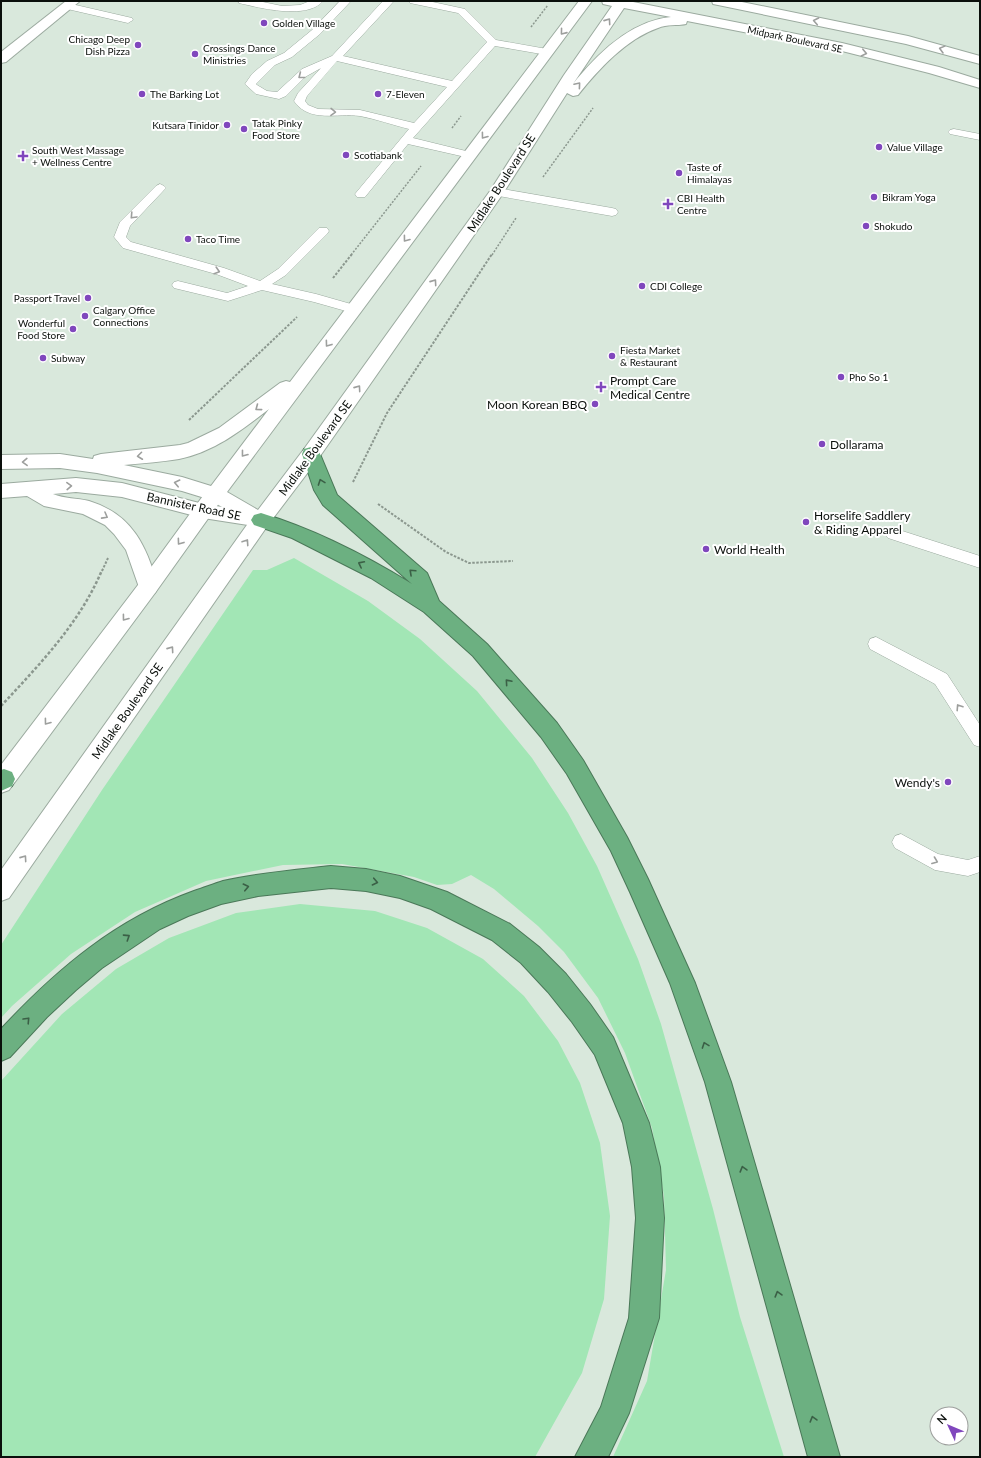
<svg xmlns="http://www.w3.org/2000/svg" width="981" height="1458" viewBox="0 0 981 1458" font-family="Lato,sans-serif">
  <rect width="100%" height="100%" fill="#d9e8dc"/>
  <!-- green -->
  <path fill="#a2e6b5" d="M294,558L368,601L420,639L477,691L532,758L568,813L597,866L638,959L661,1024L713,1209L740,1317L784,1457H613L647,1381L666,1270L664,1196L652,1128L625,1053L598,998L564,952L538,926L494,889L471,875L452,884L437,885L414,877L342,864L283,865L206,881L135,912L71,954L12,1006L1,1018V945L102,790L253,570H267Z
    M300,904L375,911L427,928L483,959L524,996L558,1041L580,1083L600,1143L610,1216L604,1299L582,1373L535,1457H1V1081L62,1014L116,969L169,938L236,913Z"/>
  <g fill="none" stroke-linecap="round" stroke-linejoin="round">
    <!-- service casing -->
    <g stroke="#9baa9f" stroke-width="1">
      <path id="service" d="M238,1H258L282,6L300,5L310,1H323C307,20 260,8 239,3Z
        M340,1H351L320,34L292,57L275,65L256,84L257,85L267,91L277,92L302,69L332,56L383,1H394L343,56L452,81L487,42L458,13L410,3L409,1H428L465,9L496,40L547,49L552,52L547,55L495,46L413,138L474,153L476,155L474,157L470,158L408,144L365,197H357L355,194L409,129C393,125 376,119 360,116C337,113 309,123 294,101L298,93L321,68L305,77L286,96L279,99L256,94L245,84L252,74L267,61L284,53L312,30ZM337,61L447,87L414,123L360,110L318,109L308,105L305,101L307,96Z
        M67,3L132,18L133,20L128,23L63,8L62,6L63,4Z
        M954,129L980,134V140L950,134L948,132L950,130Z
        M160,184L164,186L166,188L164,190L130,226L126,237L131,242L224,268L260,281L278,269L319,228H327L329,231L327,234L286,275L272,284L316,294L358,306L359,309L358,312L353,313L314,302L262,290L228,301L174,288L172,285L174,282L178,281L227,293L248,286L216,274L123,248L114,237L120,222L156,186Z
        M497,188L612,208L616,209L618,212L616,215L612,216L493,195L491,192L493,189Z
        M893,528L980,556V568L888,538L885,534L888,530Z
        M876,637L947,674L980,725V747L974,745L935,684L870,649L868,644L870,639Z
        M901,834L938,854L968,860L980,856V872L968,876L935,870L895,848L892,842L895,836Z"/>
    </g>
    <!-- minor casing -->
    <g stroke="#9baa9f" stroke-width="2">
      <path id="minor" d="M66,1H80L6,62L1,63V52Z"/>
    </g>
    <!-- tertiary casing -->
    <g stroke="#9baa9f" stroke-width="2">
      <path id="tertiary" d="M579,1H592L227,492L258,510L304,449L490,191L564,75L612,6L603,4L602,1H628L842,43L939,67L980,80V88L929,73L842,51L687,21L686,24C677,26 667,24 658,28C626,39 599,69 578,95L573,96L567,93L502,195L318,459L268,525C259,528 255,523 248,525L203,518L122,497L76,492L53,494C64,499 78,498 89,501C132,514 147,546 158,587L155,593L148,595L141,593L126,550L114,534L105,525L83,514L44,506L27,496L1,498V484L76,478L122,483L203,504L222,507L208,499L182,491L97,473L60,468L1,469V455L60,454L93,459L94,456L101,454L180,445L188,443L219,428L280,383L286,381L290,382ZM624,8L671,17C630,21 597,54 573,84ZM269,409L211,486L182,477L124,465C143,463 161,462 179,459C214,452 242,430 269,409Z
        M712,1H737L908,36L980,56V64L906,44L718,5L713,4Z"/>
    </g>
    <!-- secondary casing -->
    <g stroke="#9baa9f" stroke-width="2">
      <path id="secondary" d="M215,487L222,489L225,494L222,499L155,593L9,790L1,793V765L141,581L208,489Z
        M261,513L268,515L271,520L268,525L9,898L1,901V870L254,515Z"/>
    </g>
    <!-- motorway casing -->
    <g stroke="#4a7858" stroke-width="2">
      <path id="motorway" d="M311,447L318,449L320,454L337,495L427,573L439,601L487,644L557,723L583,760L627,837L648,879L695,983L731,1082L840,1457H808L705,1082L670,983L630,892L611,851L567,774L541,737L473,656L424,612L371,578L292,538L254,525L251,520L254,515L261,513C314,529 365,555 412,584L323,505L314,490L302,454L304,449Z
        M4,769L12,772L15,779L12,786L1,791V770Z
        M331,866L366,869L400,876L447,892L510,924L539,947L566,974L590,1004L613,1037L649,1123L660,1167L664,1218L659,1318L629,1413L608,1457H575L601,1407L629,1318L636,1218L632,1167L623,1123L595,1055L572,1022L548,992L521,963L492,940L431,909L400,898L366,891L331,888L258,896L221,904L188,916L160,929L102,968L76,990L47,1017L10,1057L1,1061V1029C57,969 116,919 194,891C204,888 213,884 223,881C259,873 295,870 331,866Z"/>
    </g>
    <!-- path-far2 -->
    <path stroke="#8b978e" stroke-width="1.5" stroke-dasharray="2 1.5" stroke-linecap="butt" d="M531,27L548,5
      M452,128L461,116
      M543,177L593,108
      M351,255L421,166
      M492,255L516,218"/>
    <!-- path-far1 -->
    <path stroke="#8b978e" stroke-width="2" stroke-dasharray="2.5 1.5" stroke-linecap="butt" d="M333,278L352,254
      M189,420L297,317
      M353,482L387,413L492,254
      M378,504L446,552L469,563L513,561
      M102,571L108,558"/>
    <!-- path -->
    <path stroke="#8b978e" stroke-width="2.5" stroke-dasharray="3 2" stroke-linecap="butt" d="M1,706C39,665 80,623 102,570"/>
    <!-- service -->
    <use href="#service" fill="#fff" fill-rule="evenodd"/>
    <!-- minor -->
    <use href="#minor" fill="#fff" fill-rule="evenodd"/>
    <!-- tertiary -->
    <use href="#tertiary" fill="#fff" fill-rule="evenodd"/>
    <!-- secondary -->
    <use href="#secondary" fill="#fff" fill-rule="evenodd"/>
    <!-- motorway -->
    <use href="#motorway" fill="#6cb081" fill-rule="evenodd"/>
  </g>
  <!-- one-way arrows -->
  <defs><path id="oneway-chevron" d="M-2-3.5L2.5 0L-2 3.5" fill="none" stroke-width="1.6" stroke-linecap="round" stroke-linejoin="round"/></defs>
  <g stroke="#9d9f9d">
    <use href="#oneway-chevron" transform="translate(608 21) rotate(-55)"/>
    <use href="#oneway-chevron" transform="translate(816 21) rotate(-169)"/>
    <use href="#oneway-chevron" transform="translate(563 32) rotate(129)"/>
    <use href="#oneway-chevron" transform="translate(942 49) rotate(-165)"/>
    <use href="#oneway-chevron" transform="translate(864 53) rotate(13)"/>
    <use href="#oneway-chevron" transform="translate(301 76) rotate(142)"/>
    <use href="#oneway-chevron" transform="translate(578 85) rotate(-50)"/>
    <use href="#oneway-chevron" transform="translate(333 112) rotate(1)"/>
    <use href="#oneway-chevron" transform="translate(484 136) rotate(127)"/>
    <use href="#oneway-chevron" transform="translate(133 216) rotate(133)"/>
    <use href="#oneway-chevron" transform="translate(406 239) rotate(127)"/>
    <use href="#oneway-chevron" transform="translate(217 271) rotate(17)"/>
    <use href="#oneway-chevron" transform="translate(434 282) rotate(-55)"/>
    <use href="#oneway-chevron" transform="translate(328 344) rotate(126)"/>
    <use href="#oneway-chevron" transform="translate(358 388) rotate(-55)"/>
    <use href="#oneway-chevron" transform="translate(258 408) rotate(143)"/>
    <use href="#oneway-chevron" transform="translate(244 454) rotate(128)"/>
    <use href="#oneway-chevron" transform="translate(140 456) rotate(173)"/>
    <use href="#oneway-chevron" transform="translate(25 462) rotate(178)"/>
    <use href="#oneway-chevron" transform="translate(177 483) rotate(-167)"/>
    <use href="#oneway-chevron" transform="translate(69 486) rotate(-2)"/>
    <use href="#oneway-chevron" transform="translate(105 516) rotate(29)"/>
    <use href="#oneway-chevron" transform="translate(180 542) rotate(126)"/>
    <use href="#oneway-chevron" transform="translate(246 542) rotate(-56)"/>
    <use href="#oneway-chevron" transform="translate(125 618) rotate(127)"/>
    <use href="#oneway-chevron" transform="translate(171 649) rotate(-55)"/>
    <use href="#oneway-chevron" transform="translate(959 707) rotate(-123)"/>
    <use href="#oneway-chevron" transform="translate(47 722) rotate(127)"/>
    <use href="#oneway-chevron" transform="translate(24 858) rotate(-55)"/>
    <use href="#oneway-chevron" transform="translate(935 861) rotate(21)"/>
  </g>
  <g stroke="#3b6046">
    <use href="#oneway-chevron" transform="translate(321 482) rotate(-110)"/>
    <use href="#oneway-chevron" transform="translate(361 564) rotate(-153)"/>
    <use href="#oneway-chevron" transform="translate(412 572) rotate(-137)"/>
    <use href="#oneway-chevron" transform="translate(508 682) rotate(-131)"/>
    <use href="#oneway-chevron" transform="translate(375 882) rotate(12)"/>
    <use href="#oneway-chevron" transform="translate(246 887) rotate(-13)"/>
    <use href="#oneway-chevron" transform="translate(127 937) rotate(-33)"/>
    <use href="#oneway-chevron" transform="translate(27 1020) rotate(-47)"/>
    <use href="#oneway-chevron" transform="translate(705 1045) rotate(-110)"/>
    <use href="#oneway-chevron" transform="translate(743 1169) rotate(-106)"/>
    <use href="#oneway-chevron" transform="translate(778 1294) rotate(-106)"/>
    <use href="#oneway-chevron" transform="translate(813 1419) rotate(-106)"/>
  </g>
  <!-- markers -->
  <g fill="#8047bd" stroke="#fff" stroke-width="1.5">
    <circle cx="264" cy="23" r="4"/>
    <circle cx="138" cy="45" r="4"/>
    <circle cx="195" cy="54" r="4"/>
    <circle cx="142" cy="94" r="4"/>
    <circle cx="378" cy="94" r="4"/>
    <circle cx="227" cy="125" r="4"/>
    <circle cx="244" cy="129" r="4"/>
    <circle cx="879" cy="147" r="4"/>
    <circle cx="346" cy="155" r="4"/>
    <path d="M21 150h4v4h4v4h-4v4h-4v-4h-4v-4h4z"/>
    <circle cx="679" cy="173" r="4"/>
    <circle cx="874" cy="197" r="4"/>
    <path d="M666 198h4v4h4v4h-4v4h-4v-4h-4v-4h4z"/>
    <circle cx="866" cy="226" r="4"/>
    <circle cx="188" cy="239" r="4"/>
    <circle cx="642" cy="286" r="4"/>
    <circle cx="88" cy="298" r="4"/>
    <circle cx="85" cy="316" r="4"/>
    <circle cx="73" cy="329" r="4"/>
    <circle cx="612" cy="356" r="4"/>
    <circle cx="43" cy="358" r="4"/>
    <circle cx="841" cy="377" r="4"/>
    <path d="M599 381h4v4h4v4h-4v4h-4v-4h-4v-4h4z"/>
    <circle cx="595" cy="404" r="4"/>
    <circle cx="822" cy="444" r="4"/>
    <circle cx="806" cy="522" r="4"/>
    <circle cx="706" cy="549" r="4"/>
    <circle cx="948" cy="782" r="4"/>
  </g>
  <g text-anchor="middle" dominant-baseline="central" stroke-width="4" stroke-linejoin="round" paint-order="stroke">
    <!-- far-poi labels -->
    <g font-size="10" fill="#0a0f0b" stroke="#fff" text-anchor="start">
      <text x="272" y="23">Golden Village</text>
      <text x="130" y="39" text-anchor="end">Chicago Deep<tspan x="130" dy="12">Dish Pizza</tspan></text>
      <text x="203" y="48">Crossings Dance<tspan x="203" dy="12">Ministries</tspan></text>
      <text x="150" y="94">The Barking Lot</text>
      <text x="386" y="94">7-Eleven</text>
      <text x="252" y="123">Tatak Pinky<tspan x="252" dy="12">Food Store</tspan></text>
      <text x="219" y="125" text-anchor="end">Kutsara Tinidor</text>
      <text x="887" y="147">Value Village</text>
      <text x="32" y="150">South West Massage<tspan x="32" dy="12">+ Wellness Centre</tspan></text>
      <text x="354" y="155">Scotiabank</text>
      <text x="687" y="167">Taste of<tspan x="687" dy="12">Himalayas</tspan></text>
      <text x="882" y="197">Bikram Yoga</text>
      <text x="677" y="198">CBI Health<tspan x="677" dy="12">Centre</tspan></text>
      <text x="874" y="226">Shokudo</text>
      <text x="196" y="239">Taco Time</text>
      <text x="650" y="286">CDI College</text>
      <text x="80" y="298" text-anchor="end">Passport Travel</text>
      <text x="93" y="310">Calgary Office<tspan x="93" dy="12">Connections</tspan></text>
      <text x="65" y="323" text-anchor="end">Wonderful<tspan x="65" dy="12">Food Store</tspan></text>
      <text x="620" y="350">Fiesta Market<tspan x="620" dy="12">&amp; Restaurant</tspan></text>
      <text x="51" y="358">Subway</text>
      <text x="849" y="377">Pho So 1</text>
    </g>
    <!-- far-street labels -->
    <g font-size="10" fill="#0a0f0b" stroke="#fff">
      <text transform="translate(795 39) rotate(12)">Midpark Boulevard SE</text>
    </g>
    <!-- street labels -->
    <g font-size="12" fill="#0a0f0b" stroke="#fff">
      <text transform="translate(501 183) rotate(-57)">Midlake Boulevard SE</text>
      <text transform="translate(315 448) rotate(-54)">Midlake Boulevard SE</text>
      <text transform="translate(194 506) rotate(12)">Bannister Road SE</text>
      <text transform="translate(127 711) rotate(-55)">Midlake Boulevard SE</text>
    </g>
    <!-- poi labels -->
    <g font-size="12" fill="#0a0f0b" stroke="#fff" text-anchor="start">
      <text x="610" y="380">Prompt Care<tspan x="610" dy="14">Medical Centre</tspan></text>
      <text x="587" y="404" text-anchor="end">Moon Korean BBQ</text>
      <text x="830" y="444">Dollarama</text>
      <text x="814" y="515">Horselife Saddlery<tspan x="814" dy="14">&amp; Riding Apparel</tspan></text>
      <text x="714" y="549">World Health</text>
      <text x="940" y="782" text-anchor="end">Wendy's</text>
    </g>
  </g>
  <!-- border -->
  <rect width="981" height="1458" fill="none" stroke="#0a0f0b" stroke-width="4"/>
  <!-- north arrow -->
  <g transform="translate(949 1426) rotate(314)"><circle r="19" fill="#ffffff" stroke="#9d9f9d"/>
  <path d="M0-3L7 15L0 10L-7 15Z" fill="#8047bd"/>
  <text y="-6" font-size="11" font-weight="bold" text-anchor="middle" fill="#0a0f0b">N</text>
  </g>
</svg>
